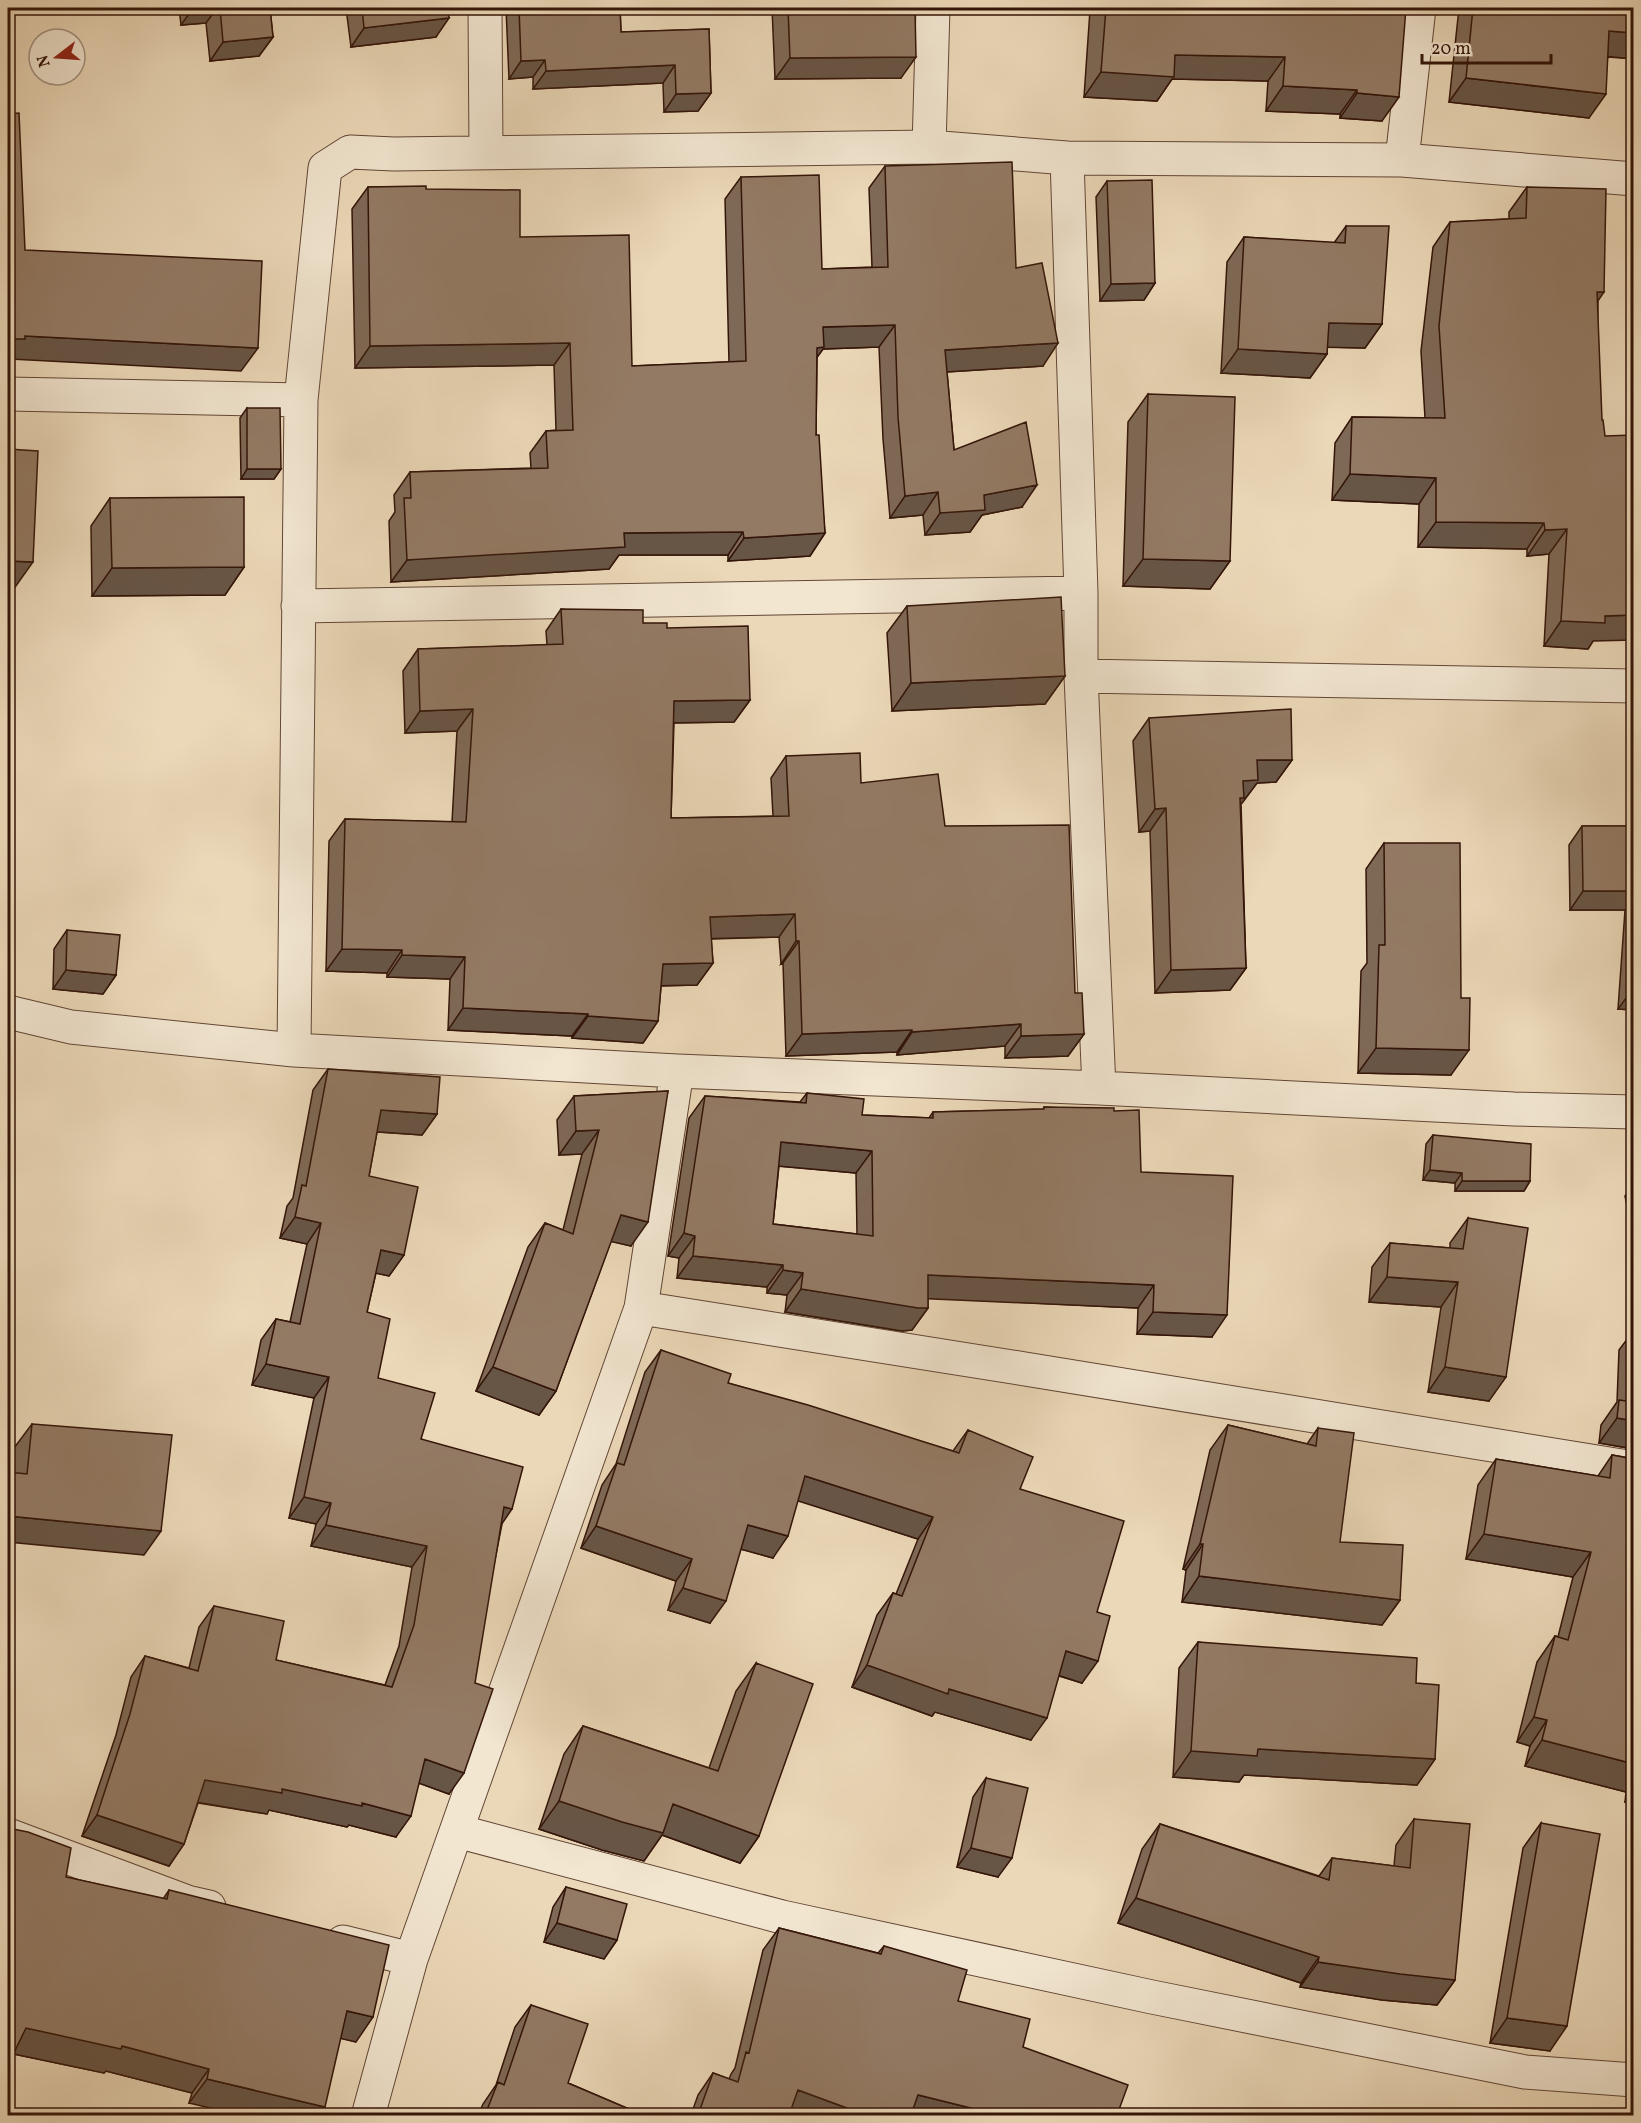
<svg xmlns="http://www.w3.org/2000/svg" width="1641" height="2123" viewBox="0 0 1641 2123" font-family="Vollkorn,serif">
  <rect width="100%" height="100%" fill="#ebd8b8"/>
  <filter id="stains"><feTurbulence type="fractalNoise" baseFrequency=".00333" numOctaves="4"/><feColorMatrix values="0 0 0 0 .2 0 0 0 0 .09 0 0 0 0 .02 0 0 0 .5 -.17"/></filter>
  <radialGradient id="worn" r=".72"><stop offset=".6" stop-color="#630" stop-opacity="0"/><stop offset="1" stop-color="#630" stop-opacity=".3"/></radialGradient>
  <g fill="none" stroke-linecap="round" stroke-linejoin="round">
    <!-- minor casing -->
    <g stroke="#624635" stroke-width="35">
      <path id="minor" d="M485,8L486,152
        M929,147L933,8
        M1067,158L1081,593V676L1099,1088
        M1402,160L1419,8
        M8,394L301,400
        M298,606L1081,593
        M1081,676L1634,686
        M8,1012L71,1027L294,1050L677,1071L1099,1088L1514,1109L1634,1112
        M294,1050L301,400L325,168L350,152L394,154L929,147L1067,158L1402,160L1634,179
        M641,1308L1025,1369L1634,1468
        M457,1831L782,1917L1152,1997L1525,2072L1634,2080
        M8,1835L187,1902L209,1907
        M343,1942L411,1959L641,1308L677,1071
        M368,2116L411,1959"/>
    </g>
    <!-- minor -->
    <use href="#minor" stroke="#f2e6d1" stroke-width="33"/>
  </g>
  <!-- wall -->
  <path fill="#7e6956" stroke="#341509" stroke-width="1.5" fill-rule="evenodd" d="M179,8H270L273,37L259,56L210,61L206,23L181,25Z
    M346,8H448L436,37L351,47Z
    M506,8H620L621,32L709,29L711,93L698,111L664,112L663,83L533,89V77L509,79Z
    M772,8H915L901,78L775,79Z
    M971,8H1406L1382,121L1340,118V114L1266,111L1268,81L1172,79L1157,101L1084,97L1090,10L971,11Z
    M1459,8H1634V59L1608,57L1589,118L1449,102Z
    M885,166L1016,268L1043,366L947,372L954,450L1022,507L982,515L970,532L925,535L923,515L890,518L883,439L879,347L823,349L817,357L816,435L825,533L810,556L728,561V555H619L609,569L391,582L389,521L395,512L394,495L410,472L531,468L530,453L546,431L556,430L554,365L355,368L352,209L368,187L426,189L520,237L632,366L729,362L725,199L741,177L822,269L872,267L869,188Z
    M1107,181L1155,283L1144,300L1100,301L1096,197Z
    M1527,187L1598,302L1593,641L1588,649L1544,646L1549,554L1527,556V549L1418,547L1419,504L1332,500L1335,443L1352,417L1425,418L1421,351L1433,247L1450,222L1509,219V212Z
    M1346,226L1382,324L1365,348L1327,347V354L1310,378L1221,373L1227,262L1244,237L1334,243Z
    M1148,394L1230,561L1210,589L1123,586L1128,422Z
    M247,408L281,469L274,479H241L240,418Z
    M110,498L244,567L225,595L92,596L91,526Z
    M907,606L1065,676L1045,704L892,711L887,633Z
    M561,609L667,628L750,700L734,722L674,723L671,818L773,816L771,778L786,756L861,783L945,826L1075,993L1084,1034L1068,1056L1005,1058V1046L897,1055V1052L786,1056L783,963L781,964L779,937L711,939L713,963L697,985L661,986L658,1021L643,1043L572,1038V1036L448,1030L450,979L387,977V973L326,971L329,841L345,819L452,822L457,731L405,733L403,671L418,649L547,645L546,631Z
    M1149,718L1292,760L1276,782L1257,783L1242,803H1241L1246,968L1230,990L1155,993L1150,831L1139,832L1133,741Z
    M1582,826H1634V1010L1618,1009L1625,910H1570L1569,845Z
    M1384,843L1461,998L1451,1075L1358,1073L1361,971L1367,963L1366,869Z
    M67,930L116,975L103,994L53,989L54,949Z
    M328,1069L437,1114L422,1135L377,1132L369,1176L404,1255L389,1276L376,1273L367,1312L378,1378L421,1439L502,1524L449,1794L419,1783L396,1837L349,1825L347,1827L269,1810L267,1814L198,1803L184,1844L169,1866L82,1836L116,1735L131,1677L145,1656L189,1668L199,1627L214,1606L276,1660L385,1685L399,1646L412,1567L311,1546L316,1524L289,1518L314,1398L252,1385L261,1340L276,1319L290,1322L307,1244L280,1238L287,1206L293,1198L313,1090Z
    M668,1091L631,1246L611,1241L556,1391L539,1415L476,1391L528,1247L545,1223L563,1230L582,1154L559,1155L557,1120L574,1096Z
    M807,1093L862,1115L929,1118L933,1112L1043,1109L1044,1107L1114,1111L1141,1172L1212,1337L1137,1334L1138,1308L928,1298V1308L912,1330L902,1331L785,1312L787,1295L767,1293V1287L677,1278L679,1258L668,1256L689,1118L705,1096L800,1102ZM779,1166L856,1173L857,1234L773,1224Z
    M1433,1135L1530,1181L1524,1191H1455V1183L1423,1180L1426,1144Z
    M1634,1185V1241L1625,1196Z
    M1468,1218L1489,1401L1428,1392L1441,1307L1369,1302L1372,1267L1390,1243L1450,1248V1243Z
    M1634,1330V1449L1599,1443L1601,1425L1617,1402L1619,1350Z
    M661,1350L728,1383L953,1451L968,1430L1020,1489L1097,1612L1082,1683L1059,1676L1031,1740L935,1712L932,1716L852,1687L877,1615L893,1593L896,1594L918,1539L798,1500L773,1558L741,1549L710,1623L668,1610L676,1581L581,1548L602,1485L616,1464L645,1372Z
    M32,1424L144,1555L12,1473L14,1448Z
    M1228,1425L1307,1444L1318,1428L1340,1542L1400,1600L1382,1625L1182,1602L1186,1570L1183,1569L1210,1450Z
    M1612,1455L1634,1459V1803L1625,1802L1626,1792L1525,1766L1530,1746L1517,1742L1537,1662L1555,1636L1558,1637L1573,1577L1466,1559L1478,1485L1496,1459L1598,1476Z
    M1198,1642L1416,1683L1435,1759L1417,1785L1244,1775L1239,1782L1173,1777L1179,1668Z
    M756,1663L759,1836L740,1863L662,1835L644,1861L602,1850L539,1829L564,1754L583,1726L709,1768L736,1691Z
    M986,1778L998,1877L957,1867L973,1797Z
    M1414,1819L1455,1980L1437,2005L1382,2000L1300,1987L1301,1983L1118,1923L1142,1849L1160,1824L1319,1876L1332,1858L1394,1866L1396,1845Z
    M1541,1823L1550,2051L1490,2043L1523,1848Z
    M66,1877L163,1899L169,1890L356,2042L341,2038L189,2103L192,2093L106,2071L104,2073L13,2054Z
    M566,1887L617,1940L604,1959L544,1942L553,1907Z
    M779,1928L878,1953L884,1946L958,2001L1023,2047L789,2114V2115H691L698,2095L713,2073L729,2079L731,2074L735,2068L763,1950Z
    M531,2005L568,2083L643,2115H478L483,2104L496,2085L515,2027Z"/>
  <!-- shaded-wall -->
  <path fill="#675546" stroke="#341509" stroke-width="1.5" d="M193,8H217L206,23L181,25Z
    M974,8H1092L1090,10L971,11Z
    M449,18L436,37L351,47L364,28Z
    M1609,31L1634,33V59L1593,55Z
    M273,37L259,56L210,61L223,42Z
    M1175,55L1285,57L1268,81L1172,79L1157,101L1084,97L1101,72Z
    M916,57L901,78L775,79L790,58Z
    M545,60L533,77L509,79L521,61Z
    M675,65L663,83L533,89L546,71Z
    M1466,78L1606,94L1589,118L1449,102Z
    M1283,86L1357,90L1340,114L1266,111Z
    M711,93L698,111L664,112L676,94Z
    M1357,93L1399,97L1382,121L1340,118Z
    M1155,283L1144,300L1100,301L1111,284Z
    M1597,292H1604L1587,317Z
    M1329,323L1382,324L1365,348L1312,347Z
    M895,325L879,347L823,349L808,370L823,327Z
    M25,336L258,348L241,371L10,359L8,363V339Z
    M570,343L554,365L355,368L370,346Z
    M1058,343L1043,366L929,373L945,350Z
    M1238,349L1327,354L1310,378L1221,373Z
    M247,469H281L274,479H241Z
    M1350,474L1436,478L1419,504L1332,500Z
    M1037,485L1022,507L982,515L970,532L925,535L940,513L984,495Z
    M938,492L923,515L890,518L905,496Z
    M1436,522L1544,523L1527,549L1418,547Z
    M1567,529L1549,554L1527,556L1545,530Z
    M743,532L728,555H619L609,569L391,582L407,560L624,533Z
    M825,533L810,556L728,561L744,538Z
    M1143,559L1230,561L1210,589L1123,586Z
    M8,561L33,562L13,590H8Z
    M244,567L225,595L92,596L112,568Z
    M1634,615V640L1593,641L1588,649L1544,646L1561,621L1605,616Z
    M1065,676L1045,704L892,711L911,683Z
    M750,700L734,722L659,723L674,701Z
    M473,709L457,731L405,733L420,711Z
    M1257,760H1292L1276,782L1257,783L1242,803L1227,804Z
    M1166,808L1150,831L1139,832L1155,809Z
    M1583,891H1634V898L1625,910H1570Z
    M795,914L779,937L694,939L710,917Z
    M796,941H799L783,963L781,964Z
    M342,949L402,950L387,973L326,971Z
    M402,955L465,957L450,979L387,977Z
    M713,963L697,985L647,986L663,964Z
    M1246,968L1230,990L1155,993L1171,970Z
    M66,970L116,975L103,994L53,989Z
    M1632,990H1634V1010L1618,1009Z
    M463,1008L588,1014L572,1036L448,1030Z
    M588,1016L658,1021L643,1043L572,1038Z
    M1021,1024L1005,1046L897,1055L912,1032Z
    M912,1030L897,1052L786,1056L802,1034Z
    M1084,1034L1068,1056L1005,1058L1021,1036Z
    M1376,1048L1469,1050L1451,1075L1358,1073Z
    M381,1110L437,1114L422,1135L366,1131Z
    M599,1130L582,1154L559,1155L576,1131Z
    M781,1142L872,1151L856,1173L766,1165Z
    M1430,1170L1462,1173L1455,1183L1423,1180Z
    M1462,1181H1530L1524,1191H1455Z
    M621,1215L648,1222L631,1246L604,1240Z
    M295,1217L321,1223L307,1244L280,1238Z
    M684,1233L695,1236L679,1258L668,1256Z
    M381,1250L404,1255L389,1276L366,1271Z
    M693,1256L783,1265L767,1287L677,1278Z
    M783,1270L803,1273L787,1295L767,1293Z
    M928,1275L1154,1285L1138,1308L912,1298Z
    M1387,1277L1458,1282L1441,1307L1369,1302Z
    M801,1289L928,1308L912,1330L902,1331L785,1312Z
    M1153,1312L1227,1315L1212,1337L1137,1334Z
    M266,1364L329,1377L314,1398L252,1385Z
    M493,1367L556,1391L539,1415L476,1391Z
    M1445,1367L1506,1377L1489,1401L1428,1392Z
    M1617,1418L1634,1421V1449L1599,1443Z
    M805,1476L933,1517L918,1539L789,1498Z
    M304,1497L331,1503L316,1524L289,1518Z
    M504,1507L512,1509L497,1531Z
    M8,1516L161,1531L144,1555L8,1542Z
    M326,1525L427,1546L412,1567L311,1546Z
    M748,1525L788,1536L773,1558L733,1547Z
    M596,1526L692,1559L676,1581L581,1548Z
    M1484,1534L1591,1552L1573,1577L1466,1559Z
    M1200,1544H1203L1186,1570L1183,1569Z
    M1199,1576L1400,1600L1382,1625L1182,1602Z
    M683,1588L726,1601L710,1623L668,1610Z
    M1066,1651L1098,1661L1082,1683L1051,1673Z
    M867,1665L1047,1718L1031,1740L935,1712L932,1716L852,1687Z
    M1534,1717L1547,1720L1530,1746L1517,1742Z
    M1542,1740L1634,1764V1781L1626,1792L1525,1766Z
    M1258,1749L1435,1759L1417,1785L1244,1775L1239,1782L1173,1777L1191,1751Z
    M425,1759L464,1773L449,1794L410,1780Z
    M205,1780L282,1789L362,1803L411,1816L396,1837L349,1825L347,1827L269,1810L267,1814L190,1801Z
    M1634,1789V1803L1625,1802Z
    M559,1801L673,1804L759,1836L740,1863L662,1835L644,1861L602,1850L539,1829Z
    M97,1815L184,1844L169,1866L82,1836Z
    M971,1848L1012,1858L998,1877L957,1867Z
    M1136,1898L1319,1957L1301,1983L1118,1923Z
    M557,1923L617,1940L604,1959L544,1942Z
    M1318,1962L1455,1980L1437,2005L1382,2000L1300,1987Z
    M347,2011L373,2017L356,2042L330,2036Z
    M1507,2018L1567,2026L1550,2051L1490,2043Z
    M26,2028L122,2046L209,2069L192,2093L106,2071L104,2073L9,2053Z
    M207,2079L325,2107L319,2115H240L189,2103Z
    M798,2090L866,2115H793L783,2112Z
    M918,2095L999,2115H903Z"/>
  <!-- building -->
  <path fill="#937a64" stroke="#341509" stroke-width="1.5" fill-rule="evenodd" d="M220,8H270L273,37L223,42Z
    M362,8H448L449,18L364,28Z
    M519,8H620L621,32L709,29L711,93L676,94L675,65L546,71L545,60L521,61Z
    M788,8H915L916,57L790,58Z
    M1106,8H1406L1399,97L1357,93V90L1283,86L1285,57L1175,55L1174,77L1101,72Z
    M1473,8H1634V33L1609,31L1606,94L1466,78Z
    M19,113L25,250L262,261L258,348L25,336V339H8V114Z
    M1012,162L1016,268L1042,263L1058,343L945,350L954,450L1026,422L1037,485L984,495L985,510L940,513L938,492L905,496L898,417L895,325L823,327L824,347L817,348L816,435H819L825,533L744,538L743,532L624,533L625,547L407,560L404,498H411L410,472L548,468L546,431L573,430L570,343L370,346L368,187L426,186V189L520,190V237L629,235L632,366L746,361L741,177L819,175L822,269L888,267L885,166Z
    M1152,180L1155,283L1111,284L1107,181Z
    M1527,187L1606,189L1604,292H1597L1602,420H1603L1605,436L1634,435V615L1605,616V623L1561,621L1567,529L1545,530L1544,523L1436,522V478L1350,474L1352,417L1445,418L1439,326L1450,222L1526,218Z
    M1346,226H1389L1382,324L1329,323L1327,354L1238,349L1244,237L1345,243Z
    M1148,394L1235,397L1230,561L1143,559Z
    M247,408H280L281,469H247Z
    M8,449L38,451L33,562L8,561Z
    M244,497V567L112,568L110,498Z
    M1061,597L1065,676L911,683L907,606Z
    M561,609L643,610V623H667V628L748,626L750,700L674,701L671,818L789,816L786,756L860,753L861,783L938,774L945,826L1069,825L1075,993H1082L1084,1034L1021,1036V1024L912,1032V1030L802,1034L799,941H796L795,914L710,917L713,963L663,964L658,1021L588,1016V1014L463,1008L465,957L402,955V950L342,949L345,819L466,822L473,709L420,711L418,649L563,644Z
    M1291,709L1292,760H1257L1258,780L1243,781L1244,798H1240L1246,968L1171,970L1166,808L1155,809L1149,718Z
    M1582,826H1634V891H1583Z
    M1384,843H1460L1461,998H1470L1469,1050L1376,1048L1379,945H1385Z
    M67,930L120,935L116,975L66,970Z
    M1634,963V990H1632Z
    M328,1069L440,1077L437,1114L381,1110L369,1176L418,1187L404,1255L381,1250L367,1312L390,1319L378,1378L435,1393L421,1439L523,1467L512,1509L504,1507L475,1683L493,1689L464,1773L425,1759L411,1816L362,1803V1806L282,1789V1793L205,1780L184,1844L97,1815L130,1714L145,1656L198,1671L214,1606L284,1621L276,1660L392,1687L414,1625L427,1546L326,1525L331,1503L304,1497L329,1377L266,1364L276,1319L300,1324L321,1223L295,1217L302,1185L306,1186Z
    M668,1091L648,1222L621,1215L556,1391L493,1367L545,1223L573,1234L599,1130L576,1131L574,1096Z
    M807,1093L864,1099L862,1115L933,1118V1112L1044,1109V1107L1114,1108V1111L1139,1110L1141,1172L1233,1176L1227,1315L1153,1312L1154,1285L928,1275V1308H918L801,1289L803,1273L783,1270V1265L693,1256L695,1236L684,1233L705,1096L806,1103ZM781,1142L872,1151L873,1236L773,1224Z
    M1433,1135L1531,1144L1530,1181H1462V1173L1430,1170Z
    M1468,1218L1528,1228L1506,1377L1445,1367L1458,1282L1387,1277L1390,1243L1463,1249Z
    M661,1350L731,1374L728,1383L808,1405L959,1453L968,1430L1033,1457L1020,1489L1124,1521L1097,1612L1110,1616L1098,1661L1066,1651L1047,1718L949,1689L948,1694L867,1665L893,1593L902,1596L933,1517L805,1476L788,1536L748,1525L726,1601L683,1588L692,1559L596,1526L617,1463L624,1465Z
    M1619,1400L1634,1402V1421L1617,1418Z
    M32,1424L172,1435L161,1531L8,1516V1472L27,1474Z
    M1228,1425L1316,1446L1318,1428L1354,1433L1340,1542L1403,1545L1400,1600L1199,1576L1203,1544H1200Z
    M1612,1455L1634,1459V1764L1542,1740L1547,1720L1534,1717L1555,1636L1568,1640L1591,1552L1484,1534L1496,1459L1610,1478Z
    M1198,1642L1417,1658L1416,1683L1439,1685L1435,1759L1258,1749L1257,1756L1191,1751Z
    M756,1663L813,1684L759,1836L673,1804L663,1833L622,1822L559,1801L583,1726L718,1771Z
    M986,1778L1028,1788L1012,1858L971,1848Z
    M1414,1819L1470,1824L1455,1980L1400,1974L1318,1962L1319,1957L1136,1898L1160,1824L1329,1880L1332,1858L1410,1868Z
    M1541,1823L1600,1834L1567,2026L1507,2018Z
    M8,1828L28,1832L71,1848L66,1877L167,1899L169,1890L389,1945L373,2017L347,2011L325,2107L207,2079L209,2069L122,2046L121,2049L26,2028L8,2065Z
    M566,1887L627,1904L617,1940L557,1923Z
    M779,1928L881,1954L884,1946L967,1970L958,2001L1030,2019L1023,2047L1128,2085L1117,2115H999L918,2095L911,2115H866L798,2090L789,2115H698L713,2073L738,2082L746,2052L749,2053Z
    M531,2005L588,2024L568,2083L643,2115H485L498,2082L504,2085Z"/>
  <!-- margin -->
  <rect width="1641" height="2123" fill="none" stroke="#ebd8b8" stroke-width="30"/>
  <rect x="9" y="9" width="1623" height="2105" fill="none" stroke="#341509" stroke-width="3"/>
  <rect x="15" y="15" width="1611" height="2093" fill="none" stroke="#341509" stroke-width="1.5"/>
  <!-- north arrow -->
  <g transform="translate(57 57) rotate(253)"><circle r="28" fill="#f2e6d1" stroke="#a69281" stroke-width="1.5"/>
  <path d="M0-4.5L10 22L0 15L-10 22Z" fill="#8f2418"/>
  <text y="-9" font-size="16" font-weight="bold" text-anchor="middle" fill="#341509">N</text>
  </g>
  <!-- scale -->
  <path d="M1422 54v9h129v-9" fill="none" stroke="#341509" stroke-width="3"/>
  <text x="1431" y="54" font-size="18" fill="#341509" stroke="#f2e6d1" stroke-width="4.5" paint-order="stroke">20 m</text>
  <rect width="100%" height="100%" filter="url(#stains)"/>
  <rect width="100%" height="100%" fill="url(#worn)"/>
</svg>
